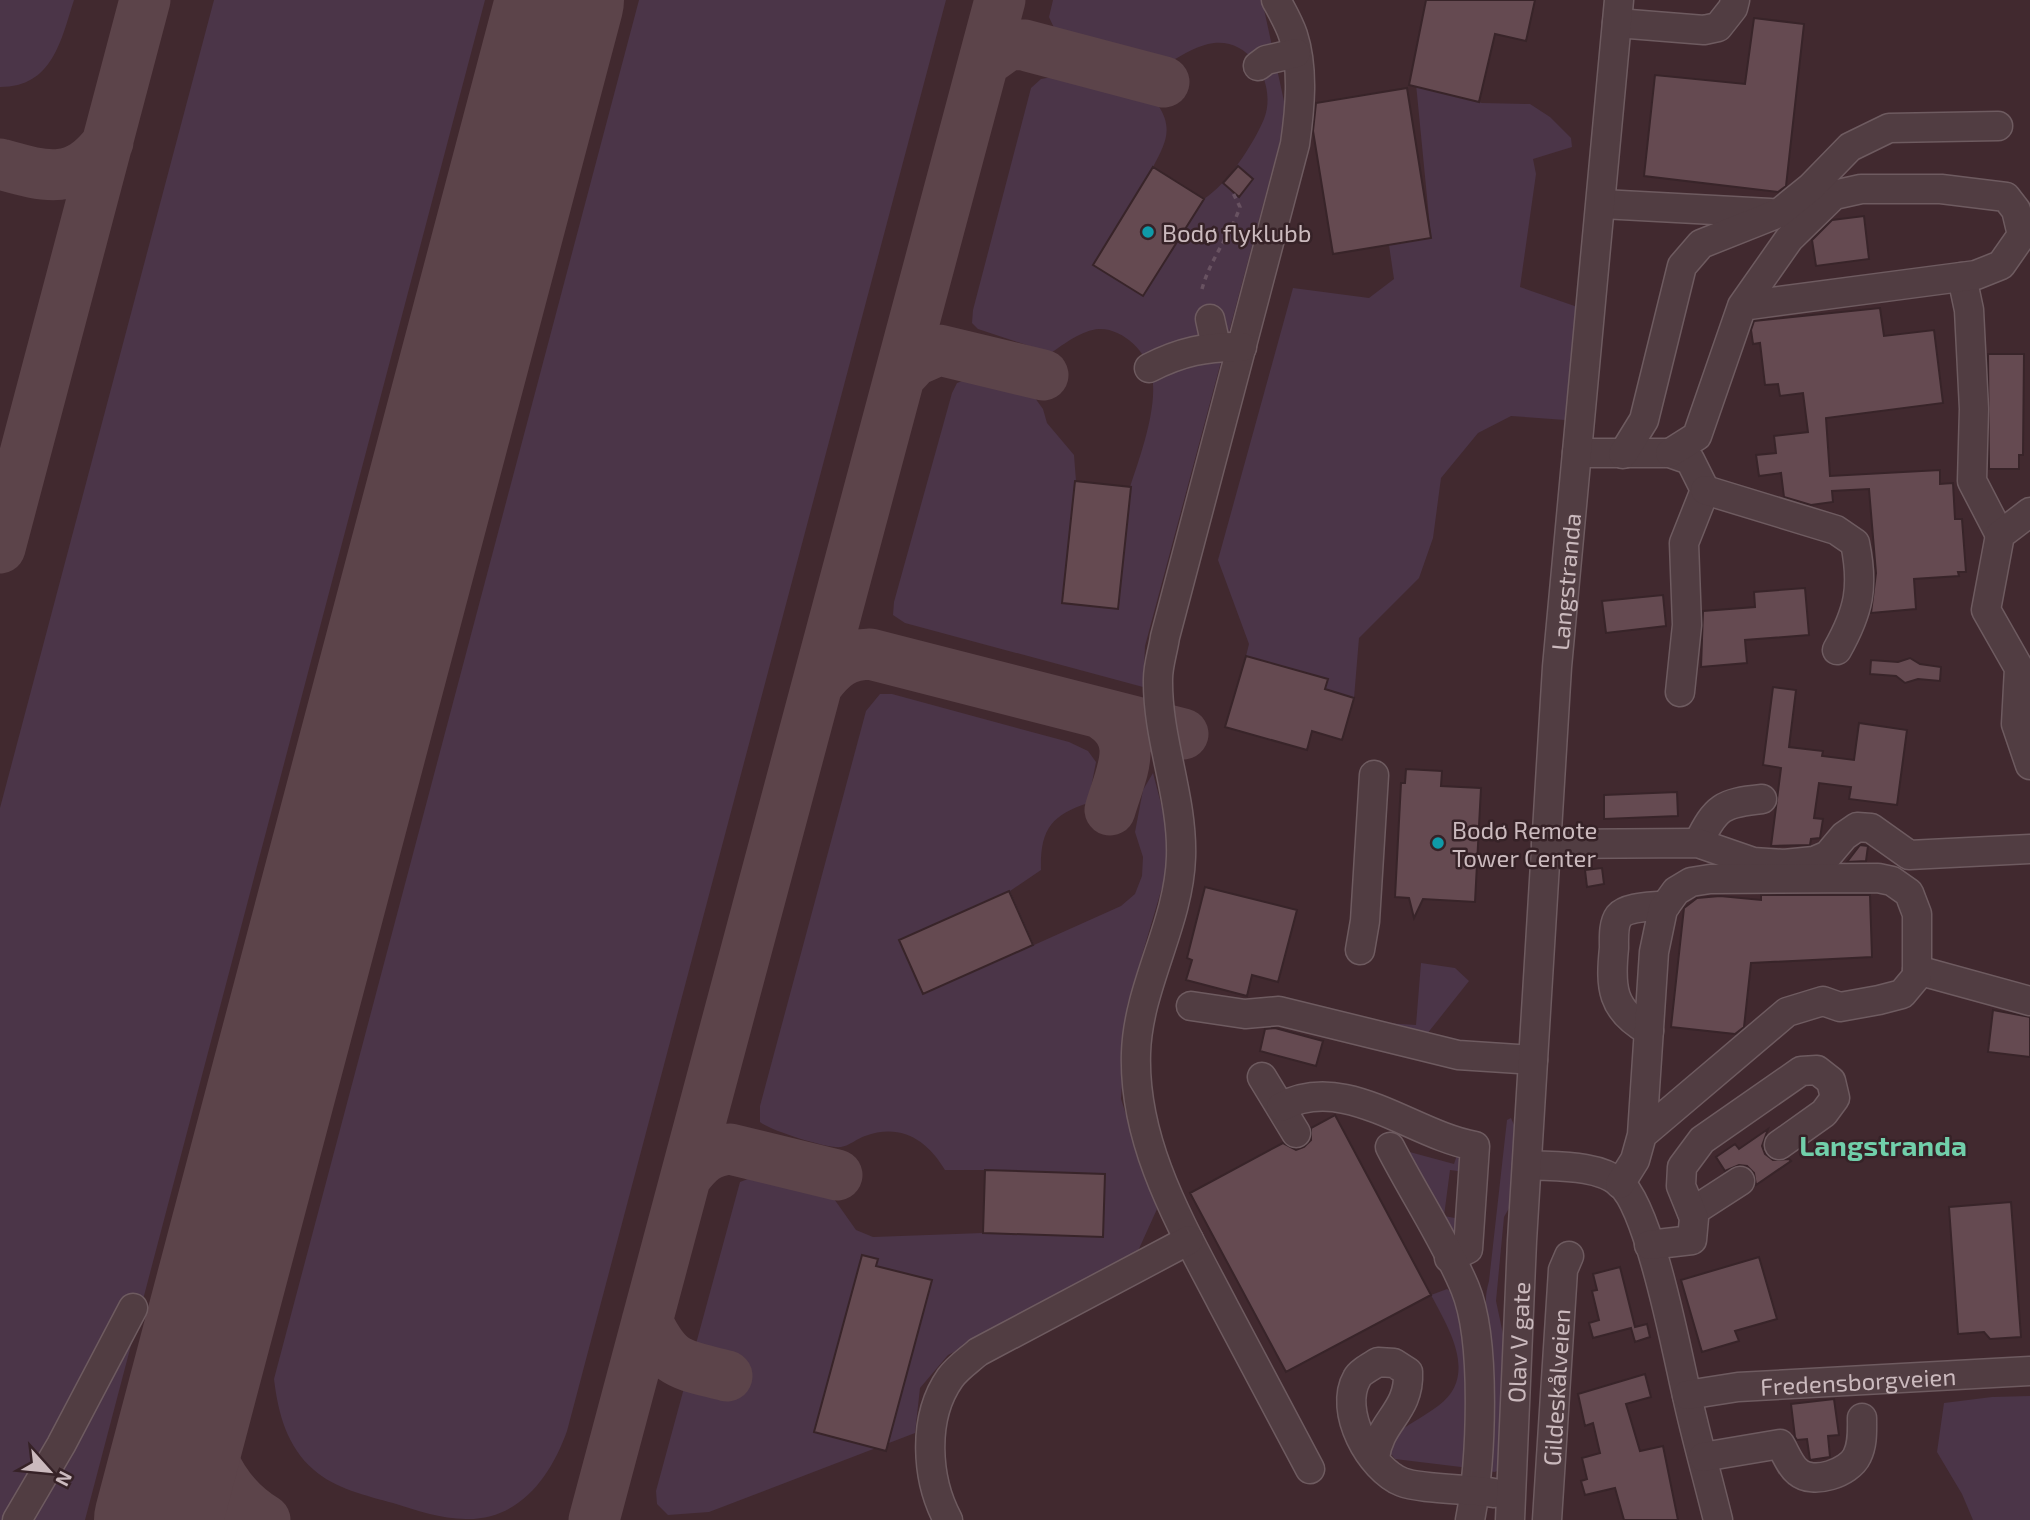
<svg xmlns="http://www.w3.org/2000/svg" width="2030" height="1520" viewBox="0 0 2030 1520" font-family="'Exo 2',sans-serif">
  <rect width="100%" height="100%" fill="#41292f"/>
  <!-- green -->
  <path fill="#4b3548" d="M0,0H74C61,40 53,87 0,87Z
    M214,0H485L85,1520H0V808Z
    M639,0H946L567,1431C551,1476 520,1520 466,1519C441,1519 416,1510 393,1503C367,1496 334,1488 314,1470C287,1447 278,1413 274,1379Z
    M1053,0H1262L1287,115L1145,646L1143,687L905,623L893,615L894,602L952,393L957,383L965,380L1035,398L1043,409L1047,423L1074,455L1076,481L1130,487C1140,457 1158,407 1152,376C1148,353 1123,328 1099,329C1082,330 1064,344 1051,353L978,329L972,323L973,310L1031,88L1041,79L1052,77L1158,105C1174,129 1165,144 1153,167L1204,199C1228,183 1253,145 1264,119C1277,86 1253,39 1214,43C1198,45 1184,54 1170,62L1055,30L1049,17Z
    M1416,84L1482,103L1530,104L1550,117L1571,138L1572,147L1533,159L1536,174L1520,287L1592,312L1579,421L1511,416L1478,433L1441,478L1433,538L1419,578L1359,638L1354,698L1325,689L1327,679L1246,656L1249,644L1218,560L1293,288L1369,298L1394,279L1389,245L1431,238Z
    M880,694H892L1069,742L1088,751L1096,762L1088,803C1051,815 1040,830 1041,870L1010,891L1034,945L1121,906L1135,894L1142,876L1143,857L1135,832L1143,790L1153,773L1166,823V874L1127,1006L1121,1099L1157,1209L1133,1262L948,1355L920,1388L915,1433L709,1512L668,1515L657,1504L656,1491L740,1182L753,1177L832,1196L856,1230L873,1237L983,1233L985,1170H945C927,1140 901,1123 865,1136C858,1138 849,1146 841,1147C828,1149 769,1130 760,1122V1106L866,711Z
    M1421,963L1455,968L1469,981L1423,1039L1369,1022L1416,1025Z
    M1511,1118L1514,1125L1513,1201L1504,1217L1496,1301L1506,1348L1501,1468L1495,1472L1487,1471L1484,1467L1491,1337C1489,1312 1482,1305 1489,1281L1507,1120Z
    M1459,1149L1465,1172L1450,1170L1444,1216L1460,1219L1455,1236L1406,1151L1454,1164Z
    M1447,1289L1456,1295L1470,1375L1467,1466L1461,1467L1395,1459L1391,1454L1393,1436C1407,1425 1423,1417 1438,1406C1479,1376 1449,1329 1431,1295Z
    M2030,1396V1520H1973L1962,1494L1937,1452L1944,1403L1992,1397Z"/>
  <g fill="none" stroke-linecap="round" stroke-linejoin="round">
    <!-- taxiway -->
    <path stroke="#5c444a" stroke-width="51" d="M984,62L1009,44L1024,45L1164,82
      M0,164C46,177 76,186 108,142
      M900,376L914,361L939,350L1043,375
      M0,548L145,0
      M818,684C833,664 845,655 870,654L1183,734
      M1100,713C1142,738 1121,772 1110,810
      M686,1177C699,1160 707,1152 730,1149L837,1175
      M647,1321C669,1367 681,1364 727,1376
      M196,1378C200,1435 213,1488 265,1520
      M594,1520L1000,0"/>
    <!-- runway -->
    <path stroke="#5c444a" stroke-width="128" d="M158,1520L560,0"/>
  </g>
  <!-- building -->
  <path fill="#654a51" stroke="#382429" stroke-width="2" d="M1426,0H1535L1526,41L1495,34L1479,102L1409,85Z
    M1754,18L1804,24L1786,186L1778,192L1644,176L1655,75L1745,84Z
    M1407,88L1431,238L1333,254L1313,131L1316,103Z
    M1238,166L1253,179L1239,197L1223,183Z
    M1153,167L1204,199L1143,296L1093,265Z
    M1864,216L1869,259L1816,266L1812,240L1832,220Z
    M1880,308L1884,336L1934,330L1943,403L1826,418L1830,476L1940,470V484L1953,483L1955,519H1962L1966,572H1958L1959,576L1914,579L1916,609L1871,613L1876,573L1869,489L1832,491L1833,502L1811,505L1784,497L1781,473L1759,476L1756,455L1776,453L1774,436L1808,432L1803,393L1780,396L1778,384L1765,385L1760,343L1753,344L1751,330L1754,321Z
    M1988,354H2024L2023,455H2019V469H1989Z
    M1075,481L1131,487L1118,609L1062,603Z
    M1805,588L1809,635L1745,640L1747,663L1701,667L1703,611L1755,607L1754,592Z
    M1663,595L1666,626L1606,633L1602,601Z
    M1246,656L1328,679L1325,689L1354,698L1342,740L1312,731L1307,750L1225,727Z
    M1910,658L1920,664L1941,667L1940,681L1918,679L1905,683L1896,676L1870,674L1871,660L1898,662Z
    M1773,687L1796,690L1789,747L1823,751L1822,756L1854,760L1859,723L1907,730L1897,805L1849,799L1851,787L1819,783L1814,818L1823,819L1820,838L1811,839L1810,845L1771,846L1781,768L1763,765Z
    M1406,769L1442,771L1441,786L1481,788L1475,902L1423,899L1414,918L1409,898L1395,897L1401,783H1405Z
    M1677,792L1678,816L1604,819V795Z
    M1860,845L1868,846L1866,861L1847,862Z
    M1602,868L1604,884L1587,887L1585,870Z
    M1205,887L1297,910L1278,982L1252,975L1247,996L1186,980L1192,960L1187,958Z
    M1009,891L1033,945L923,994L899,940Z
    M1761,895H1870L1872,957L1751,963L1744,1027L1735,1034L1671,1027L1684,908L1697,898L1720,896L1761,900Z
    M1993,1010L2030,1017V1057L1988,1052Z
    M1275,1028L1323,1041L1316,1066L1260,1051L1265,1029Z
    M1335,1115L1431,1295L1286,1372L1190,1193L1283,1143L1296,1150L1304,1147L1311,1140V1128Z
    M1768,1129L1762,1146L1765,1154L1773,1160L1789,1159L1791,1161L1756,1185L1754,1173L1747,1166L1739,1165L1725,1171L1716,1157L1735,1144L1739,1149Z
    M985,1170L1105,1174L1103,1237L983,1233Z
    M2011,1202L2021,1337L1990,1339L1984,1332L1958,1334L1949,1207Z
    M862,1255L878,1259L876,1266L932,1280L886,1451L814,1432Z
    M1759,1257L1777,1319L1735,1331L1739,1341L1702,1352L1681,1280Z
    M1620,1267L1635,1327L1647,1324L1650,1337L1635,1342L1631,1328L1593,1338L1589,1323L1599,1320L1592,1291L1597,1290L1593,1274Z
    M1645,1374L1651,1397L1626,1404L1640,1451L1663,1446L1678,1520H1624L1615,1488L1585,1495L1581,1481L1587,1479L1582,1458L1600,1453L1593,1423L1585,1426L1578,1394Z
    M1834,1399L1839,1435L1828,1436L1830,1457L1810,1460L1807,1439L1797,1440L1795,1437L1791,1404Z"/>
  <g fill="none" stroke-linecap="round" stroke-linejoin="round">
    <!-- minor casing -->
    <g stroke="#6e5b60" stroke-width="31">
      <g id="minor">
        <path d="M1276,0C1282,11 1289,23 1293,35C1304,69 1300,109 1295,144L1165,637C1163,651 1158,665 1158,679C1157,739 1183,797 1181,857C1179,924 1138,986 1136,1053C1133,1145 1182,1226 1223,1305C1252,1360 1281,1415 1310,1469"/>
        <path d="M1617,23L1704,30L1718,27L1733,8L1735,0"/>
        <path d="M1258,66L1266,60L1296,53"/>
        <path d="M1602,204L1770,213"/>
        <path d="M1962,277L1969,310L1974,409L1972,481L2000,535"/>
        <path d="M1210,319L1216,346"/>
        <path d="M1149,368C1180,352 1207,346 1242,347"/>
        <path d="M1577,453H1670L1690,460L1705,490L1684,543L1687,625L1680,692"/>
        <path d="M1670,453L1697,436L1742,306L1789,239L1834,195L1861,189H1941L2006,197L2016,210L2022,235L2001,265L1976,275L1742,306"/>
        <path d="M1623,454L1644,420L1682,266L1701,244L1779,213L1811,187L1850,147L1889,128L1998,126"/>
        <path d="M1705,490L1836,530L1855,543C1864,587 1859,611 1837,650"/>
        <path d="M2030,512L2000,535L1986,610L2019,668L2016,724L2030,765"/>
        <path d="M1698,843C1716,807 1722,803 1762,799"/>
        <path d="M1546,844L1698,843L1753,862L1784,864L1814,861L1828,855L1844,836L1857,827L1871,828L1909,855L2030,849"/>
        <path d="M1360,950L1365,921L1374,775"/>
        <path d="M1917,970L2030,1001"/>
        <path d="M1191,1006L1245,1014L1279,1011L1458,1055L1533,1060"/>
        <path d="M1649,1031C1611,1010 1610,987 1614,948C1614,938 1613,924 1619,916C1628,906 1654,907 1666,905"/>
        <path d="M1262,1077L1296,1133"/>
        <path d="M1281,1107C1345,1072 1412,1135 1475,1146L1468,1249L1449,1258"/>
        <path d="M1390,1147C1414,1194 1445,1240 1465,1288C1487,1341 1481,1464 1470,1520"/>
        <path d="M1527,1165C1555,1167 1597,1164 1620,1183C1650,1209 1677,1353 1687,1396C1696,1437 1708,1479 1718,1520"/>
        <path d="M1620,1184L1635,1160L1642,1135L1787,1012L1823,1001L1840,1007L1879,1000L1902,994L1917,976V914L1909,893L1892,881L1878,878L1710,879L1691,882L1676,891L1663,909L1654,952L1642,1135"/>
        <path d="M1692,1212L1740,1181"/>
        <path d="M1649,1245L1692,1240L1694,1218L1681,1186L1682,1167L1702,1140L1801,1071L1817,1070L1831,1081L1835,1098L1824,1113L1779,1145"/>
        <path id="s1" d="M1687,1395L1738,1387L2030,1371"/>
        <path d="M1703,1457L1780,1444C1785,1452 1790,1466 1798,1472C1813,1485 1849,1473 1857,1456C1863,1444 1862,1431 1862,1418"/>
        <path d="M1375,1458C1379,1421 1410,1412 1408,1372L1394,1363L1378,1362C1372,1366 1360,1372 1357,1378C1338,1411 1370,1469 1402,1482C1419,1489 1472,1489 1494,1493"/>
        <path d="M17,1520L61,1445L133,1308"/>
        <path d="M948,1520C926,1479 922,1418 950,1378C957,1368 969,1360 978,1352L1189,1240"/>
        <path id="s2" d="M1510,1520L1522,1241L1557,667L1619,0"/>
        <path id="s3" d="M1547,1520L1563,1270L1569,1256"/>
      </g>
    </g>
    <!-- path -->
    <path stroke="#685261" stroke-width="3.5" stroke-dasharray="5 5" stroke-linecap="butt" d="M1202,289C1210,259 1230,236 1240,207L1232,191"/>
    <!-- minor -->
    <use href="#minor" stroke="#513d42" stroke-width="28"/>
  </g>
  <!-- markers -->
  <g fill="#0f9aa8" stroke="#362227" stroke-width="2.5">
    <circle cx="1148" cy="232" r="7"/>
    <circle cx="1438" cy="843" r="7"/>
  </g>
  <g text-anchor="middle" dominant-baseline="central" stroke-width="5" stroke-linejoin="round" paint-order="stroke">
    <!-- poi labels -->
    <g font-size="24" fill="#cbbabe" stroke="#362227" text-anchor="start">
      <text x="1162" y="232">Bodø flyklubb</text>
      <text x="1452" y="829">Bodø Remote<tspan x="1452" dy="28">Tower Center</tspan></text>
    </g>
    <!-- street labels -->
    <g font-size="24" fill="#cbbabe" stroke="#362227">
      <text stroke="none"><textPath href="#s2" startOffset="940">Langstranda</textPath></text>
      <text stroke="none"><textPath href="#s2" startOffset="178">Olav V gate</textPath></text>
      <text stroke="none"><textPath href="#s1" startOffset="172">Fredensborgveien</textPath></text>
      <text stroke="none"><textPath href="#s3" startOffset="133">Gildeskålveien</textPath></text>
    </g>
    <!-- quarter labels -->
    <g font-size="28" font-weight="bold" fill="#71cfaa" stroke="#362227">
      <text x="1883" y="1145">Langstranda</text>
    </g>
  </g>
  <!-- north arrow -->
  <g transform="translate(49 1471) rotate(117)" stroke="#362227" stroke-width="5" paint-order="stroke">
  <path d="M0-5L12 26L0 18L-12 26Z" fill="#cbbabe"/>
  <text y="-10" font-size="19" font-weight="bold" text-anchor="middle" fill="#cbbabe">N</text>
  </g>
</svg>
